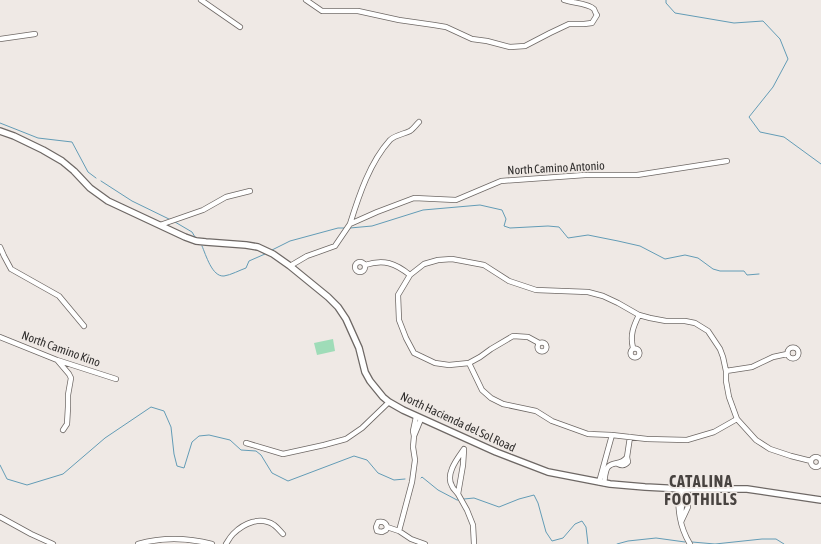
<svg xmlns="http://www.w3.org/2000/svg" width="821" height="544" viewBox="0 0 821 544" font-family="'Asap Condensed',sans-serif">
  <rect width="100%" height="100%" fill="#efe9e5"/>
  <!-- green -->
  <path fill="#9fdcb8" d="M333,339L335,351L317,355L314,343Z"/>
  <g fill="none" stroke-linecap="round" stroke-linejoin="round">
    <!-- stream -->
    <path stroke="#639cb6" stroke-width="1" d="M666,0V3L675,13L734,23L763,21L780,39L788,59L773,87L749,117L760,132L784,137L821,164
      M0,123L38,138L72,142L88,172L96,178
      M101,181L132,201L171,220
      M175,222L192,232L195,237
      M350,228L372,226L423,210L480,205L502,210L506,219L504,226L510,228L548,226L559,227L568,238L588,235L618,241L640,246L665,259L685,255L698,258L713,269L720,271H744L747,275L759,274
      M202,246C206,255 212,277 224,276C231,275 240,270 246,268L249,261L265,254
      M272,250L290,241L338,228H345
      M0,465L7,479L27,485L63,474L105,438L151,407L164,411L171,427L174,454L177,466L184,468L192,442L199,436L209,435L230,440L241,450L256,451L261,455L272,473L288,481L354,456L367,460L378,473L394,480L405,479
      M421,478L422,477L438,490L457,500H458
      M464,499L474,498L499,507L519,499L534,495L538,503L546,532L552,541L563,538L575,524L582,521L586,527L588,544
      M692,542L715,544L762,539H776L784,544
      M617,544L628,541L656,538L685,542"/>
    <!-- minor casing -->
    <g stroke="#6e6865" stroke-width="6">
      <path id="minor" d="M201,0L240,27
        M306,0L322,11H358L399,20L434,25L446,27L472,39L487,41L510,47L525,46L550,33L569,24H584L592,23L597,15C596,14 594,9 594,9C588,3 572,3 564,0
        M0,39L35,34
        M350,224C359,195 370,162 390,140C395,135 404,134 410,131C413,129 416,125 419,122
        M160,225L203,210L226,197L250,191
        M0,247L4,256L11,269L59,296L84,326
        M355 267a5 5 0 1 1 10 0a5 5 0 1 1-10 0Z
        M365,265C384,259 395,263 410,275
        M290,266L307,256L335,246L350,224L377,212L414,198L456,200L501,181L585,175H637L727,161
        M0,337L57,360L116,379
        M537.5 347a4.5 4.5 0 1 1 9 0a4.5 4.5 0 1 1-9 0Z
        M539,343L528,337L513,336L491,349L480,357L469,363L449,365L435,363L414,353L406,338L399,320L398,295L410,275L424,264L438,260L452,259L484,265L509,281L536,290L588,292L603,296L618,303L639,315L650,318L666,321H685L695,323L708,331L720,349L723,357L726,371V381L729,397L737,419L756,440L770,449L791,456L811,461
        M787.5 353a5.5 5.5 0 1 1 11 0a5.5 5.5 0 1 1-11 0Z
        M633,348C630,335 633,327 639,315
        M630.5 353a4.5 4.5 0 1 1 9 0a4.5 4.5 0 1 1-9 0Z
        M58,361L69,374L71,378L68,395V407L67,424L63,430
        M469,363L482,390L491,398L503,404L536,411L552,421L588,434L612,435L647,439L687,440L714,432L737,419
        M726,371L752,367L773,357L787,354
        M414,436L421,419
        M246,443L283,454L324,445L346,439L362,428L389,402
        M464,449L463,465L458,494C456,491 453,489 452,486C445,474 457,459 464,449Z
        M811 462a5 5 0 1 1 10 0a5 5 0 1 1-10 0Z
        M618,464C622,466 625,466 628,462L627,457L630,437
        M599,482L612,435
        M604,483C605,478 605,471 608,467C613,461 621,466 627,457
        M678,489C678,509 679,526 690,544
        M682,489V499
        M458,494L467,510L473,525L474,544
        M0,517L31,534L53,544
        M681,517L682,503
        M681,522L688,507L686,489
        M387,527L386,530L382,532L377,531L376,527L378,522C382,521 386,522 387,527L399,531L411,539L425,544
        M399,531L412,482L415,460L413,447L414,436L413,431L416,417
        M138,544C163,537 188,538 212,544
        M226,544C228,541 230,537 233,534C244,523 260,516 274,525C278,528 280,531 283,534"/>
    </g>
    <!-- tertiary casing -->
    <g stroke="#6e6865" stroke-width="8">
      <path id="tertiary" d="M0,131L14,136L43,150L62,161L74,171L90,188L108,201L185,237L196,241L206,242L246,245L258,247L273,254L290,266L328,297L338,307L346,319L359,348L365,372L370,381L383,397L389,402L403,410L496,452L548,472L610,484L645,487L683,489H747L821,500"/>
    </g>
    <!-- minor -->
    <use href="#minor" stroke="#fff" stroke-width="4.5"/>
    <!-- tertiary -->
    <use href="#tertiary" stroke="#fff" stroke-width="5.5"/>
  </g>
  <g text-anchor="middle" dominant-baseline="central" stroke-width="3.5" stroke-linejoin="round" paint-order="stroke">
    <!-- street labels -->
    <g font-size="12" fill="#302e2d" stroke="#efe9e5">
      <text transform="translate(556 168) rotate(-3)">North Camino Antonio</text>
      <text transform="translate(61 349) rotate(20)">North Camino Kino</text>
      <text transform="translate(458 422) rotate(25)">North Hacienda del Sol Road</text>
    </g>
    <!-- district labels -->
    <g font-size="16" font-weight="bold" letter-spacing="1" fill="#484340" stroke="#efe9e5">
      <text x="701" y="481">CATALINA<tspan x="701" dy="18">FOOTHILLS</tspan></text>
    </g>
  </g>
</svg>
